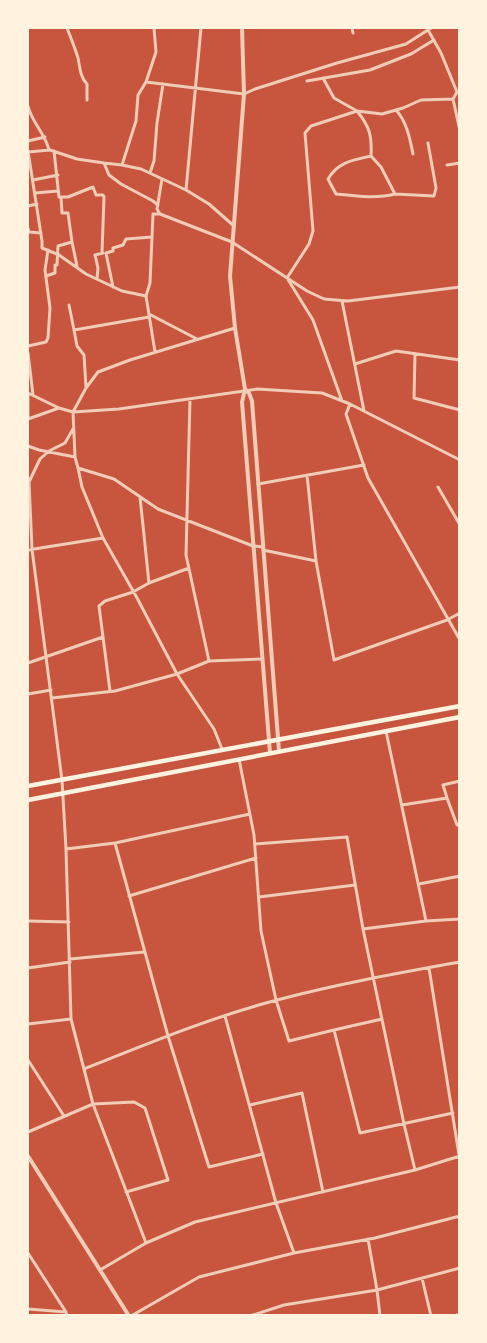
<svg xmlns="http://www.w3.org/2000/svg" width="487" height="1343" viewBox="0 0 487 1343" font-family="'Libre Baskerville',serif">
  <rect width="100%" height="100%" fill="#c8553d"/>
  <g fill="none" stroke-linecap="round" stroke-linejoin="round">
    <!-- minor -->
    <path stroke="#f1ccb7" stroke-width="3" d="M67,28C71,38 75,48 78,58C80,67 80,77 87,84V100
      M352,28L353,33
      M428,30L441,53L457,92L460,93
      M323,78L334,98L357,111L382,114L403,108L421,100L453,99
      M307,81L370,70L411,54L434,40
      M146,82L244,94L255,89L337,63L406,44L431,28
      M457,92L453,99L460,131
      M28,106C32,123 45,133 49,150
      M396,110C407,122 410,139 413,154
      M28,141L45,137
      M28,151L42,241V248L59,255L86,274L122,291L146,296L155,352
      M54,151L59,197H68L93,187L96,195H103L104,197L102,253
      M28,152L50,150L77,159L104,163L122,165L141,169L186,190L209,204L234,226
      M371,156C353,160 338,162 328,179L336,194C355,196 376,199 395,194
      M104,163L109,175L121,184L153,201L158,205
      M122,165L136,121L138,95L146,82L156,52L154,28
      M447,165L460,163
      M150,173L154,161L157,123L163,84
      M33,180L58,175
      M186,190L201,28
      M35,193L58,191
      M28,206L37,204
      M160,214L157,209L162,179
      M28,228L29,232L41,233
      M72,242L77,266
      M46,276L55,273V265H57L58,246L72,242L68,213H62L61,197
      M97,279L98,268L95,255L103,253
      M113,287L106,253L113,251V248L123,245L126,239L152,237
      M146,296L150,283L153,214H160L232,242L307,291L324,299L348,301L460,287
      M342,301L364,411
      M69,305L74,330
      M149,314L197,339
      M28,346L46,342L48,338L50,308L45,270L48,250
      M28,353L33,395
      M415,354L414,398L460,410
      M355,364L396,351L460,360
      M86,387L84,355L77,346L74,330L149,317
      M28,393L59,408L73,412L119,409L257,389L322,393L350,404L460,460
      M190,399L186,555L209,661
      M342,401L313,320L287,278L309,244L313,231L305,133L311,126L357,111C370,127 372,136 371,156L381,167L395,194L434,196L436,188L428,143
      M350,404L346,414L368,478L460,640
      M28,419L59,408
      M28,419V393
      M73,429L65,443L49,451L40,459L29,482L32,549L62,780L66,849L71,1019L93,1104L146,1243
      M28,446L39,450L75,457L78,468L114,479L158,509L253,546L263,547
      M75,457L73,412L86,388L98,372L130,360L235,328
      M78,468L82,487L103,538L136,596L177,674L214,729L222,749
      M307,475L316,561L334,660L447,620L460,613
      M258,484L364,465
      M438,487L460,525
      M140,497L149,583L189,568
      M28,550L103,538
      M263,550L316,561
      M28,663L103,637
      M110,691L99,606L105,601L133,592L149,583
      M28,694L51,690
      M52,698L115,691L177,674L209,661L262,659
      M239,759L254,835L261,931L276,1000L289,1041L334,1030
      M447,798L443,785L460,781
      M402,805L447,798L457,825H460
      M115,843L168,1036L209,1167L263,1154
      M255,844L347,837L363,929L404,1124L415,1170
      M66,849L115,843L250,814
      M419,884L460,876
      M129,896L256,858
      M259,897L355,885
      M28,921L69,922
      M426,921L460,919
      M363,929L426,921L386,731
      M70,959L144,952
      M28,968L70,962
      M429,968L460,1161
      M225,1016L276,1203L294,1253
      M382,1019L334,1030L360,1133L453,1113
      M28,1024L71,1019
      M28,1060L64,1116
      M84,1069C147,1044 212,1017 277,1000C337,984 399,973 460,962
      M250,1105L302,1093L323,1192
      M28,1132L93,1104L134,1102L145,1108L168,1180L126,1192
      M368,1239L377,1290L380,1316
      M28,1253L66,1312L67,1316
      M100,1270L146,1243L195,1222L415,1170L460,1156
      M422,1278L431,1316
      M28,1309L66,1312
      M131,1316L199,1277L294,1253L375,1238L460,1216
      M250,1316L284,1305L377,1290L460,1268
      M455,1316L460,1314"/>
    <!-- tertiary -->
    <path stroke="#f1ccb7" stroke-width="4" d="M242,28L244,94L230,276L235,328L245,389
      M245,389L249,393L252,401L279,751
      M245,389L242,402L270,753
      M28,1156L129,1316"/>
    <!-- secondary -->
    <path stroke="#fff3e0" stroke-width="4.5" d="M28,786L460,706
      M28,800L460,717"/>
  </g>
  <!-- border -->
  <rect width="487" height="1343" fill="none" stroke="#fff3e0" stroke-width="58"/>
</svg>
